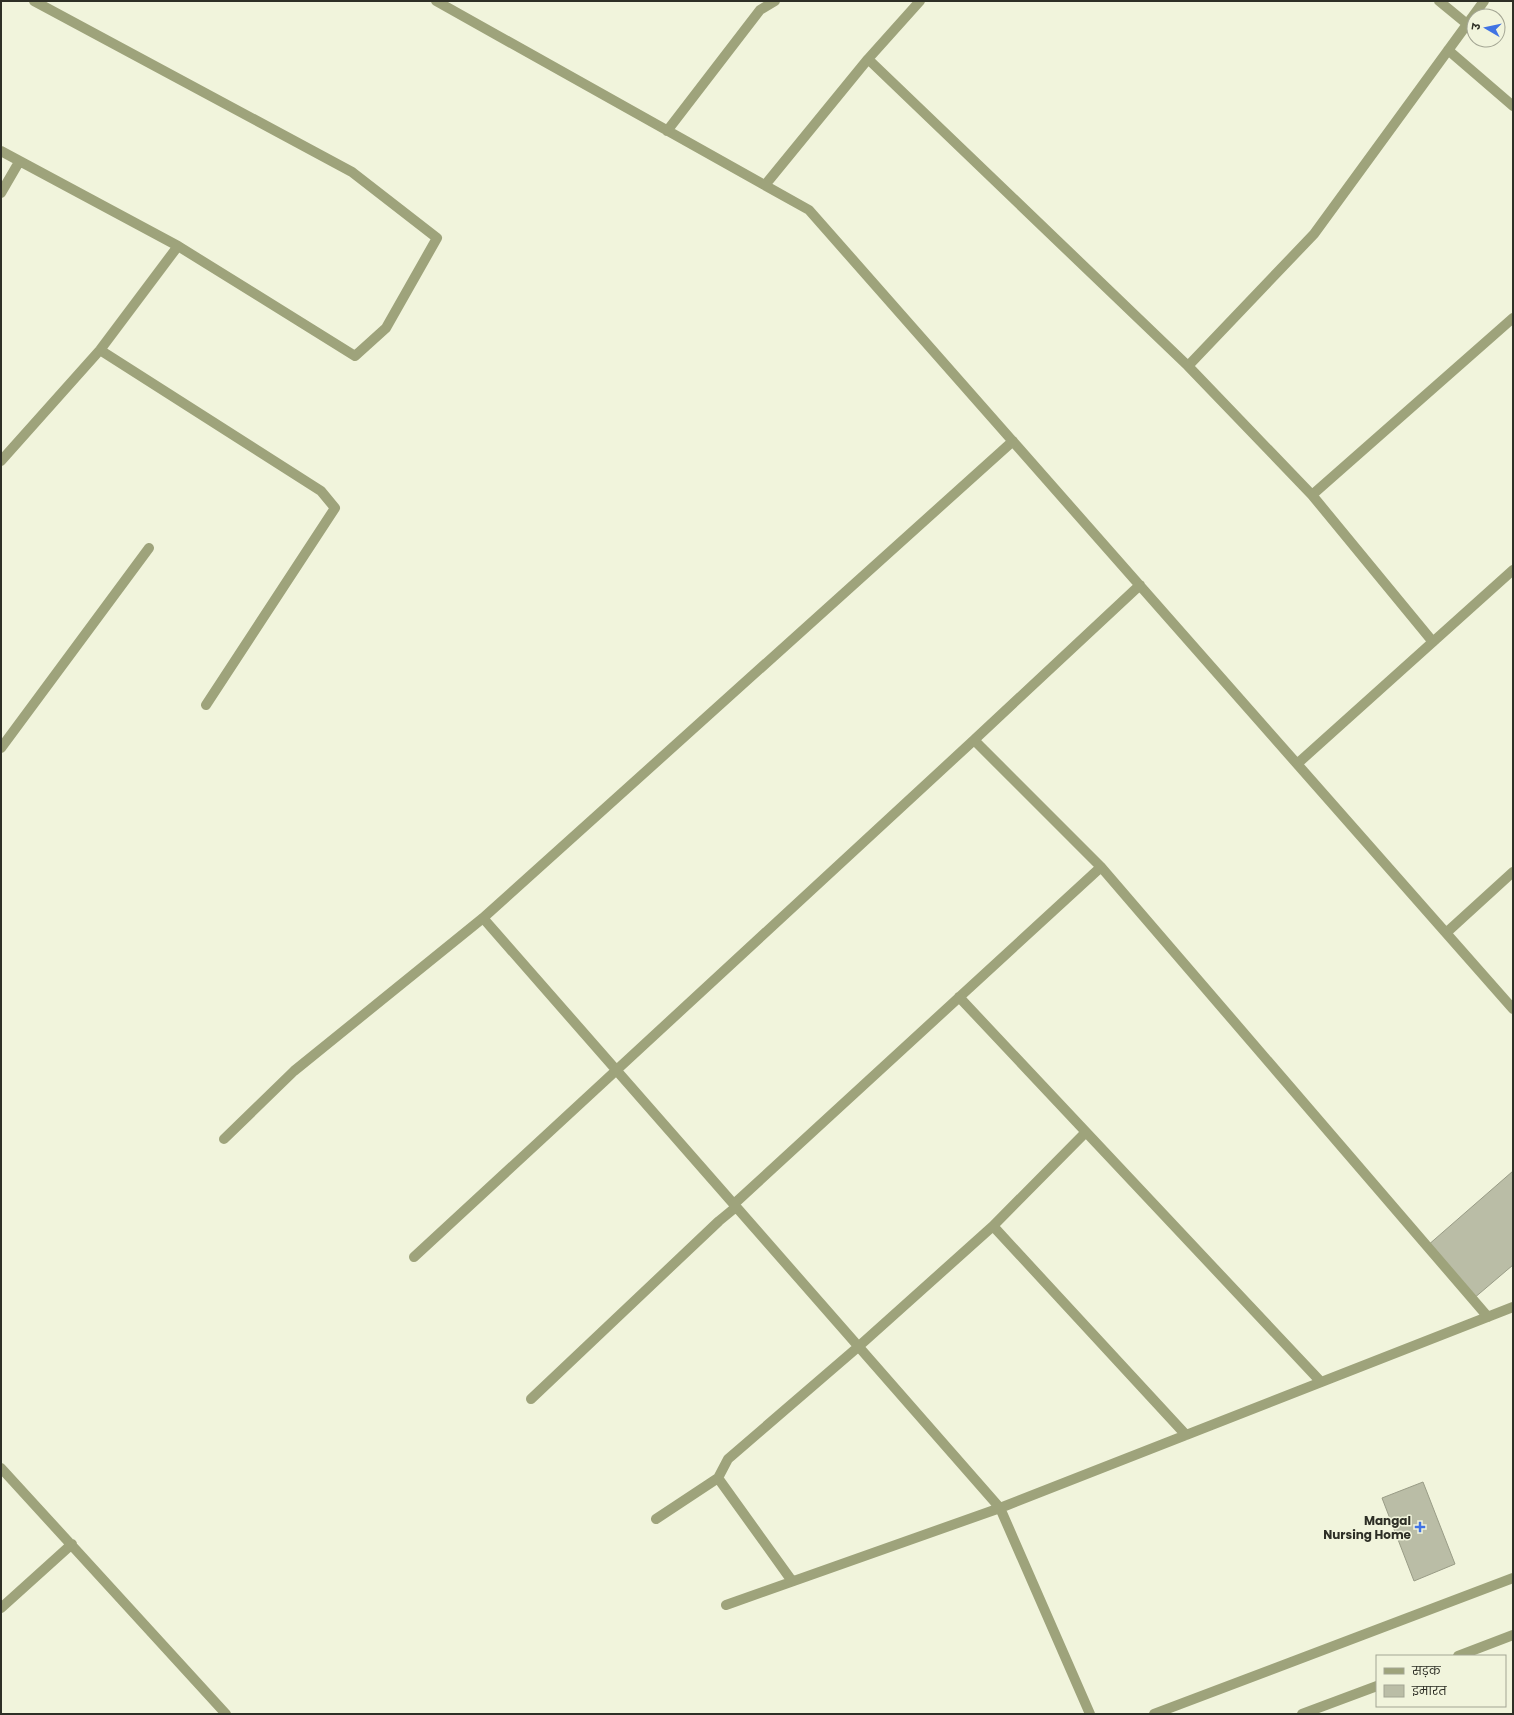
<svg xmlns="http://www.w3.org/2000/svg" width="1514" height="1715" viewBox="0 0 1514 1715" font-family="Poppins,'Noto Sans Devanagari',sans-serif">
  <rect width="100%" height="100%" fill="#f1f4dc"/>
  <!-- building -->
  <path fill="#babda6" stroke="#999c86" d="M1513,1171V1265L1473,1299L1427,1246Z
    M1423,1482L1455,1564L1414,1581L1382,1498Z"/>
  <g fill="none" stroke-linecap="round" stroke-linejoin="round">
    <!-- minor -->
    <path stroke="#9ea37b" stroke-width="10" d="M436,1L809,210L1513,1009
      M1439,1L1467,24
      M1448,50L1513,106
      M868,59L920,1
      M667,131L760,10L775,1
      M1,151L178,246L355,356L386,328L437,238L352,172L34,1
      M765,185L868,59L1188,366L1314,234L1484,1
      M1,193L19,162
      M100,350L321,491L335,508L206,705
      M1188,366L1312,495L1433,642
      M1,461L100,350L178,246
      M1312,495L1513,318
      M1,748L149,548
      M1297,764L1513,570
      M1101,867L974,740L1140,585
      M483,918L1000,1508L1090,1714
      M1446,933L1513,872
      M959,997L1321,1382
      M1086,1132L993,1226L1186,1435
      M224,1139L294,1071L483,918L1013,441
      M734,1204L1101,867L1488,1317
      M414,1257L974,740
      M531,1399L719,1221L736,1207
      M1,1468L226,1714
      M718,1478L792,1581
      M656,1519L718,1478L728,1459L858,1347L993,1226
      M726,1605L1000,1508L1513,1307
      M1,1608L72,1544
      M1458,1656L1513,1635
      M1154,1714L1513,1578
      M1302,1714L1377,1686"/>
  </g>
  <!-- markers -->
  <path fill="#4073e3" stroke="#f1f4dc" stroke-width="1.5" d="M1418 1521h4v4h4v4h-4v4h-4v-4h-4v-4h4z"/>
  <g text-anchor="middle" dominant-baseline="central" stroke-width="3" stroke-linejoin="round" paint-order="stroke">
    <!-- poi labels -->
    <g font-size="12" font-weight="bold" fill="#2e2f26" stroke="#f1f4dc" text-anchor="end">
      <text x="1411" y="1520">Mangal<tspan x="1411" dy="14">Nursing Home</tspan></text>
    </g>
  </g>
  <!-- border -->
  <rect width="1514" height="1715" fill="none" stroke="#2e2f26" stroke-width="4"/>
  <!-- legend -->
  <rect x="1376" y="1655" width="130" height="52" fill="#f1f4dc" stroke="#a3a593"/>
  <rect x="1384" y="1668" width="20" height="6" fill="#9ea37b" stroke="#a3a593"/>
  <text x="1412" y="1675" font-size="12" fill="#2e2f26">सड़क</text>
  <rect x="1384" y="1685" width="20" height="12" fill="#babda6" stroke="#a3a593"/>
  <text x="1412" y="1695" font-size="12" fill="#2e2f26">इमारत</text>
  <!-- north arrow -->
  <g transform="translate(1486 28) rotate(279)"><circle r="19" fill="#f1f4dc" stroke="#a3a593"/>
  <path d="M0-3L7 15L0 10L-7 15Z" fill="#4073e3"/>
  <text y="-6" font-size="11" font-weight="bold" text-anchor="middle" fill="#2e2f26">उ</text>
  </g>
</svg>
